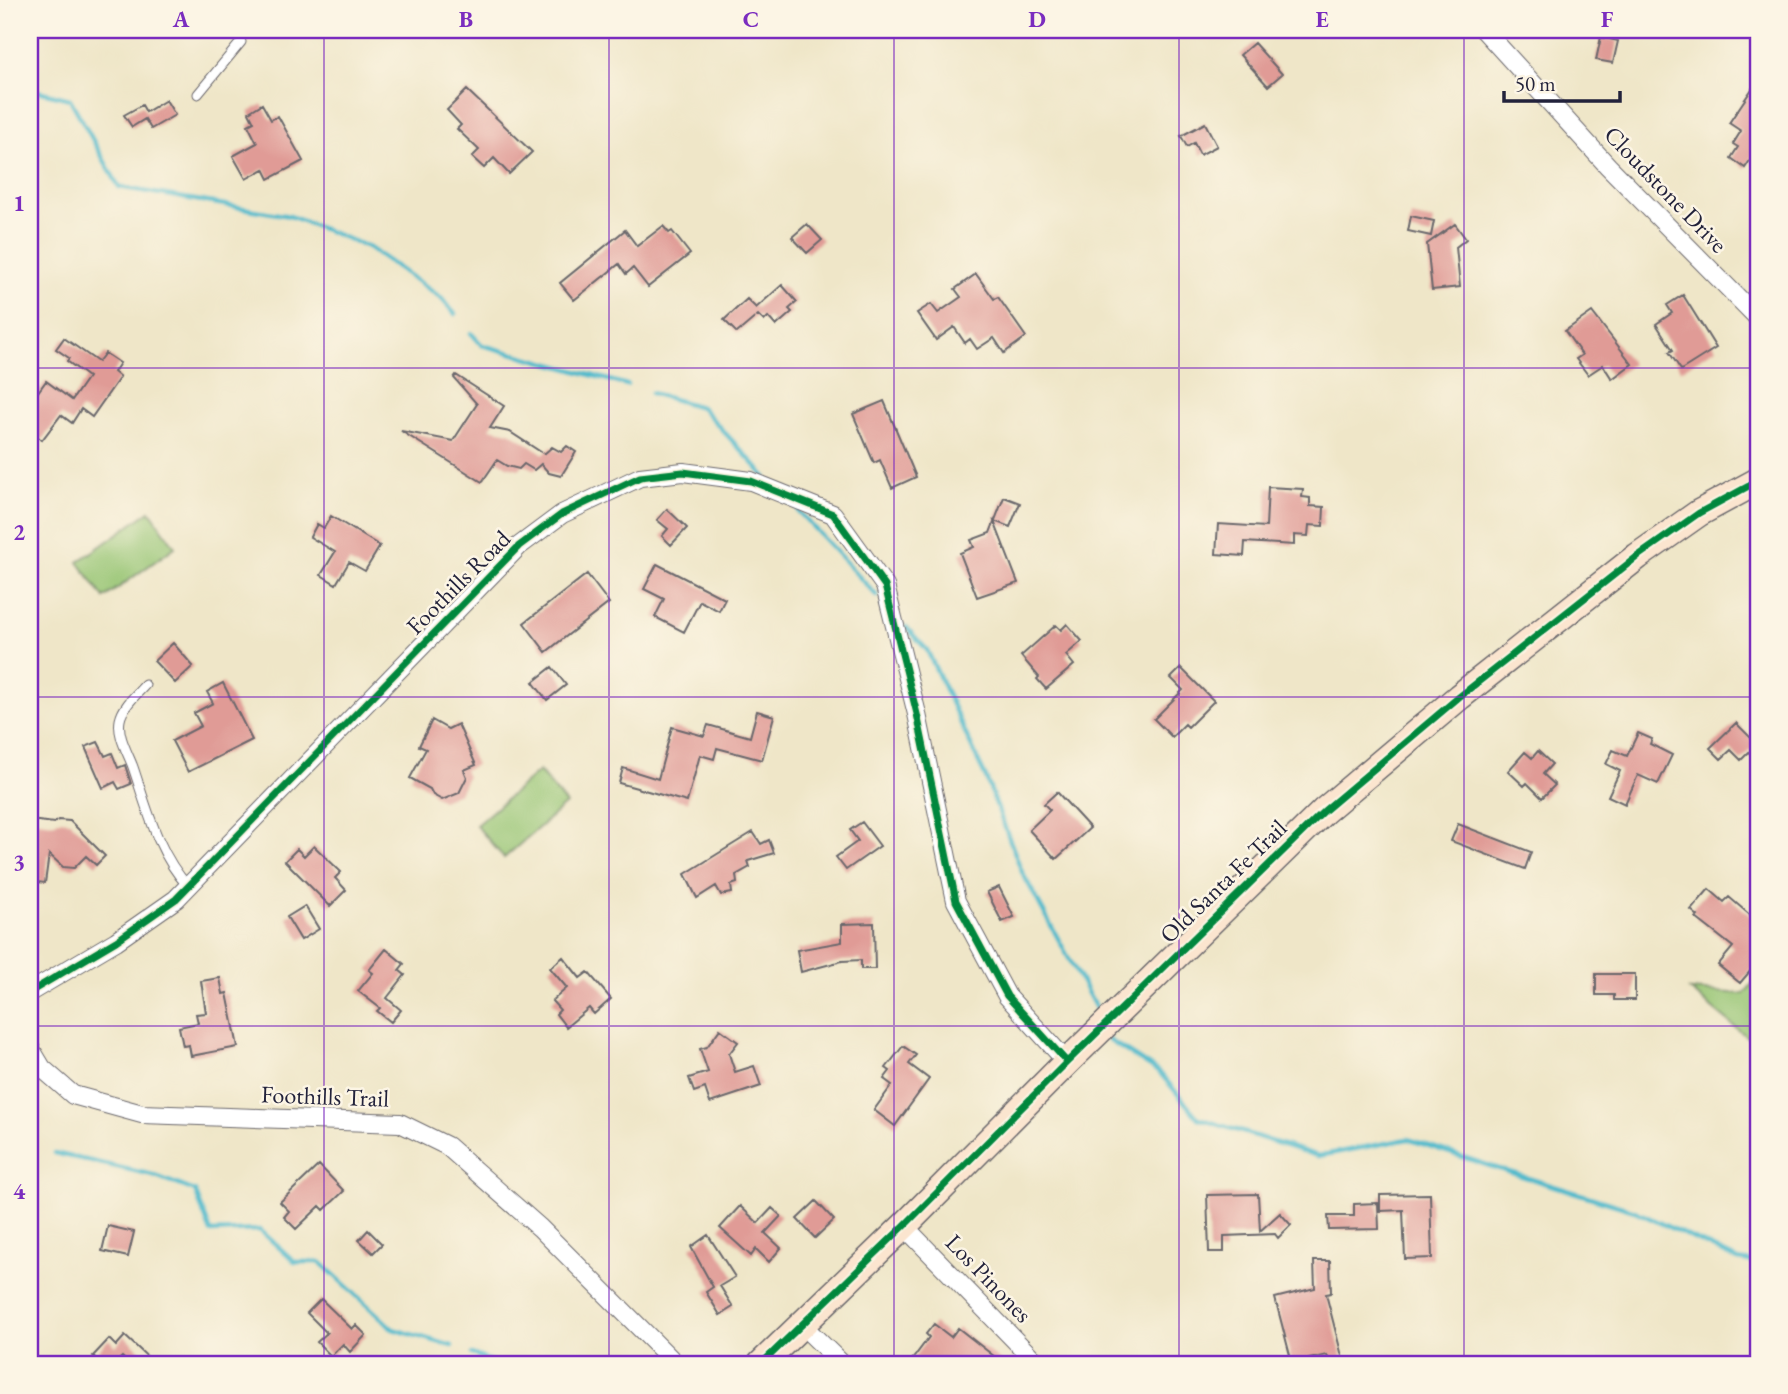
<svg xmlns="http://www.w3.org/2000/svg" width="1788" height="1394" viewBox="0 0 1788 1394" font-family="'EB Garamond',serif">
  <rect width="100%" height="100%" fill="#fcf5e5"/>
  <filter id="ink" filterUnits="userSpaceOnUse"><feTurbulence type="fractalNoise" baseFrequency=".0143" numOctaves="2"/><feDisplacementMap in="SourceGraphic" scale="14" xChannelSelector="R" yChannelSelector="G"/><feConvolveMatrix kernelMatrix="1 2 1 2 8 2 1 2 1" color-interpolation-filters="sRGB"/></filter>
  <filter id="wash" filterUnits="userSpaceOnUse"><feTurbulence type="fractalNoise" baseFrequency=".00686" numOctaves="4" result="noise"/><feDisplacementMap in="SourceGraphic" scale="28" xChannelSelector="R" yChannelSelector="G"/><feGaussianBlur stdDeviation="1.57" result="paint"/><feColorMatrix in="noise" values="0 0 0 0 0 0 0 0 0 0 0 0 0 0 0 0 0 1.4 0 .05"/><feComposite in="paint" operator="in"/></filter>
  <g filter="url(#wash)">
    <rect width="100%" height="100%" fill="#efe6c8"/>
    <!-- green -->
    <path fill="#97c573" stroke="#5c7457" stroke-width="2" d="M150,511L175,547L104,598L78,562Z
      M539,771L566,804L504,858L476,825Z
      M1758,977V1046L1690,990L1744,994Z"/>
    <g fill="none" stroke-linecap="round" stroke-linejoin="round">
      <!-- stream -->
      <path stroke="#4fbacc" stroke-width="4.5" d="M30,89L70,99L119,187L290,216L368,247L440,297L455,314
        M471,333L482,345L627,385
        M651,393L701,407L765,476
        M798,511L877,596
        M906,627L927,650L986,778L1022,872L1098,1012
        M1109,1040L1160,1073L1198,1118L1318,1156L1408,1139L1499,1169L1635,1211L1738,1260L1758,1263
        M54,1153L153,1175L195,1191L211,1232L260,1230L295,1262H320L393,1329L452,1346
        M472,1354L498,1364"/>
    </g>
    <g id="blocks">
      <!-- building -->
      <path fill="#e09b96" d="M1601,37L1618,41L1613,63L1596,60Z
        M1254,43L1282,74L1268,86L1240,55Z
        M1758,80V148L1745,168L1731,158L1738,147L1733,144L1741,131L1729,123Z
        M467,90L532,152L509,174L494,158L484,168L472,157L479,150L457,129L461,125L447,110Z
        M166,100L175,115L151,129L145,119L132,127L124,115L142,105L146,112Z
        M262,104L271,120L278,116L303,161L269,179L264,169L246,179L233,156L257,143L248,125L254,122L249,112Z
        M1205,123L1217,146L1200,155L1194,143L1187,147L1181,136Z
        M1411,216L1434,221L1431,236L1408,231Z
        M807,224L822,240L807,253L792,237Z
        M1455,224L1466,239L1456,247L1460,287L1432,290L1427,244Z
        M663,226L669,233L672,231L690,254L648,287L633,268L626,274L619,264L574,300L560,283L625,230L637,246Z
        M976,274L994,299L998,297L1026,337L1004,353L994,338L977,349L970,339L965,343L954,327L936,340L917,313L931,304L938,313L961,297L955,289Z
        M782,285L797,302L789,309L792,312L776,326L768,317L764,321L758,315L737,333L724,320L747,299L756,308Z
        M1683,295L1716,348L1681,370L1669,352L1673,350L1656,324L1672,313L1667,305Z
        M1592,312L1632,364L1612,379L1603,365L1588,375L1576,359L1582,355L1565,331Z
        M64,338L98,362L105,353L120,363L114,372L120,377L92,417L81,409L72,423L61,415L42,440L30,431V403L46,381L72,400L88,377L67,361L69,358L56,349Z
        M456,375L504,406L490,428L510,432L544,454L552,447L561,452L567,446L576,452L561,476L549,473L541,464L534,470L524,464L519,469L507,466L497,460L482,482L401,431L453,441L477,404L454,378Z
        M884,401L916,477L892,488L880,460L874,463L853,414Z
        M1268,487L1303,489L1302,497L1310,498V506L1324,507L1323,526L1309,525L1308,536L1294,535V545L1245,542L1244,556L1216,554L1218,524L1266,527Z
        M1004,497L1020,503L1010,527L994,521L1018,583L977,597L960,553L974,547L971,540L990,533Z
        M667,509L687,528L671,545L662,536L668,529L657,520Z
        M331,516L380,546L365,571L349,562L336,584L321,575L335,552L310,537L317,524L324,528Z
        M657,564L725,599L719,611L700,601L684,632L655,617L664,599L644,589Z
        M587,574L609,603L546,652L524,623Z
        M1067,624L1082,641L1066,655L1074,665L1046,689L1037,679L1039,677L1021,656L1056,625L1061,630Z
        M173,643L193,666L175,683L154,661Z
        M552,667L566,685L547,700L533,682Z
        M1181,668L1214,701L1188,727L1185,724L1172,737L1154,719L1183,690L1171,678Z
        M223,683L252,740L188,772L172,741L201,726L194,713L213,703L207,692Z
        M757,711L774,716L762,760L717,748L714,759L700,755L687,802L619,783L623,768L658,779L672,727L704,736L708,725L750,737Z
        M432,720L448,729L458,724L476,765L464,770L467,777L459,793L442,800L433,795L430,789L410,778L426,749L419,746Z
        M1736,723L1757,744L1741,760L1731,750L1721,759L1710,748Z
        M1638,733L1652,739L1650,744L1672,755L1658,784L1638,775L1625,804L1608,796L1620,771L1606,764L1613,750L1627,756Z
        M98,742L105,756L112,753L118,768L125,765L131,784L119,789L115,782L103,788L85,747Z
        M1538,751L1552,764L1543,774L1555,785L1542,798L1527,783L1524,786L1508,771L1525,752L1532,758Z
        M1057,792L1090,828L1056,859L1029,830L1050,810L1044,804Z
        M30,820L54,823L58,820L70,821L105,856L96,865L86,856L74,868L63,867L49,854L45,883L30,881V864L35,859L30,854Z
        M862,822L880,846L846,870L836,857L858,841L850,830Z
        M1458,824L1531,852L1525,869L1451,841Z
        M753,832L761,844L769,840L774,853L748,861L750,867L736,875L737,883L731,885L732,893L721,895L716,886L697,898L685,874Z
        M314,846L341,872L335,878L346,890L330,906L285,861L297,849L304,856Z
        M999,887L1014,917L1002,922L987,892Z
        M1709,889L1724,902L1729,897L1758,922V962L1740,983L1718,965L1733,947L1696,918L1698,916L1691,910Z
        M305,906L319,929L301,940L287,917Z
        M874,923L875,969H861V960L842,961L801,972L797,950L842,942V924Z
        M386,949L404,964L399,970L405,975L387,998L401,1010L391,1022L377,1011L380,1008L358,991L373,973L369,970Z
        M563,957L580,978L588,972L611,999L594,1014L589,1008L566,1027L556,1014L560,1010L552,1001L567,988L550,968Z
        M1596,974H1635V1000H1614V995H1596Z
        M220,978L223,994L227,993L238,1047L191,1056L189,1045L183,1046L179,1027L198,1023L196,1014L206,1013L201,981Z
        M720,1029L738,1042L729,1054L735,1072L754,1066L761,1086L710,1103L705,1088L694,1092L689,1078L708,1072L700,1049L707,1047Z
        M903,1046L916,1055L909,1064L929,1079L895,1126L874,1110L892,1085L884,1079L890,1071L886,1068Z
        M319,1165L344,1191L324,1210L320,1206L296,1229L284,1217L289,1211L280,1202Z
        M1258,1194L1260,1231L1280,1213L1291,1225L1278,1238L1275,1234L1224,1236V1252H1209L1207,1195Z
        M1430,1194L1432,1258L1405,1259L1403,1210L1380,1211V1195Z
        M816,1201L834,1220L815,1238L797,1219Z
        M1378,1203L1379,1229L1329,1230L1328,1216H1354V1204Z
        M740,1206L758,1223L772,1208L781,1216L765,1233L781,1248L769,1262L756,1249L751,1256L720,1228Z
        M108,1226L134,1232L128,1257L102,1251Z
        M368,1230L382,1244L373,1253L359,1240Z
        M708,1235L735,1277L720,1286L733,1307L720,1315L706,1292L713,1287L691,1247Z
        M1314,1261H1330L1331,1293L1326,1294L1344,1364H1330L1327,1355L1292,1363L1275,1298L1315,1288Z
        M321,1299L352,1329L356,1325L366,1335L350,1352L343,1344L331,1356L317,1342L327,1333L307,1313Z
        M934,1324L951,1337L958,1328L1004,1364H909L929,1337L926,1334Z
        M125,1336L155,1364H129L122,1357L115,1364H102L93,1356L109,1339L116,1346Z"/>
    </g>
  </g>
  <g filter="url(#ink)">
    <use href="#blocks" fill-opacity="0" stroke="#6a676c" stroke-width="2"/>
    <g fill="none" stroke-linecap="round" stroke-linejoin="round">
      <!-- lane casing -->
      <g stroke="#6a676c" stroke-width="11">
        <path id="lane" d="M198,94L241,42
          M145,685C136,695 123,706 120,720C117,736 128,753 133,767C147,808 158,854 188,886"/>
      </g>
      <!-- street casing -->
      <g stroke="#6a676c" stroke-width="20">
        <path id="street" d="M1484,30L1608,166L1758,318
          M30,992L116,941L176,899L519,546L562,514L640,477L683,472L751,481L833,514L885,586L917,714L956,901L1007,996L1067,1062
          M30,1048L42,1068L73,1095L142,1114L400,1123L447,1146L540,1228L676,1364
          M904,1226L1038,1364
          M802,1325L842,1364"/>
      </g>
      <!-- secondary casing -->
      <g stroke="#6a676c" stroke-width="29">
        <path id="secondary" d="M761,1364L904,1226L1067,1062L1324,811L1459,697L1638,556L1699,513L1758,481"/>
      </g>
      <!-- lane -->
      <use href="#lane" stroke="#fff" stroke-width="9"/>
      <!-- street -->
      <use href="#street" stroke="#fff" stroke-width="18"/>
      <!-- secondary -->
      <use href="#secondary" stroke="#fbe5cf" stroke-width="26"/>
      <!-- cycleway casing -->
      <g stroke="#fcf5e5" stroke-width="11">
        <path id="cycleway" d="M30,992L116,941L176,899L519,546L562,514L640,477L683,472L751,481L833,514L885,586L917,714L956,901L1007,996L1067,1062
          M761,1364L904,1226L1067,1062L1324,811L1459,697L1638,556L1699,513L1758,481"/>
      </g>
      <!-- cycleway -->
      <use href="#cycleway" stroke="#00873e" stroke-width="7"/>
    </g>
  </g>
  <!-- grid -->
  <path fill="none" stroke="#7b2cbf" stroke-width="2" stroke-opacity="0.55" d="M324,30V1364M609,30V1364M894,30V1364M1179,30V1364M1464,30V1364M30,368H1758M30,697H1758M30,1026H1758"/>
  <g text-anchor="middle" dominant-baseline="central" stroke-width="5" stroke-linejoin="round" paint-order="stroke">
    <!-- street labels -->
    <g font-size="24" fill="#22223b" stroke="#fcf5e5">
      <text transform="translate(1666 189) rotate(46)">Cloudstone Drive</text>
      <text transform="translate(458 582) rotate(-45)">Foothills Road</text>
      <text transform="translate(1223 881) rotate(-44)">Old Santa Fe Trail</text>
      <text transform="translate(325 1096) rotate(2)">Foothills Trail</text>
      <text transform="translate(989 1278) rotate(46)">Los Pinones</text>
    </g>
  </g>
  <!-- margin -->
  <rect width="1788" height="1394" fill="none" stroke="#fcf5e5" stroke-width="77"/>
  <!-- scale -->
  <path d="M1504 91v10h116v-10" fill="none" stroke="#22223b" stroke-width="3.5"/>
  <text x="1515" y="91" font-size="21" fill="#22223b" stroke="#fcf5e5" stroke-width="5" paint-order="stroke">50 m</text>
  <rect x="38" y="38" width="1712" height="1318" fill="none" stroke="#7b2cbf" stroke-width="2.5"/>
  <g font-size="23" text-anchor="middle" font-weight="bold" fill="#7b2cbf">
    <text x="181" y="27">A</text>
    <text x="466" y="27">B</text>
    <text x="751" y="27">C</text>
    <text x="1037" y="27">D</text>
    <text x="1322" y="27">E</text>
    <text x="1607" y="27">F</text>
    <text x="19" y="211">1</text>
    <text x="19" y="540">2</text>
    <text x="19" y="870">3</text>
    <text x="19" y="1199">4</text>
  </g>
</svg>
